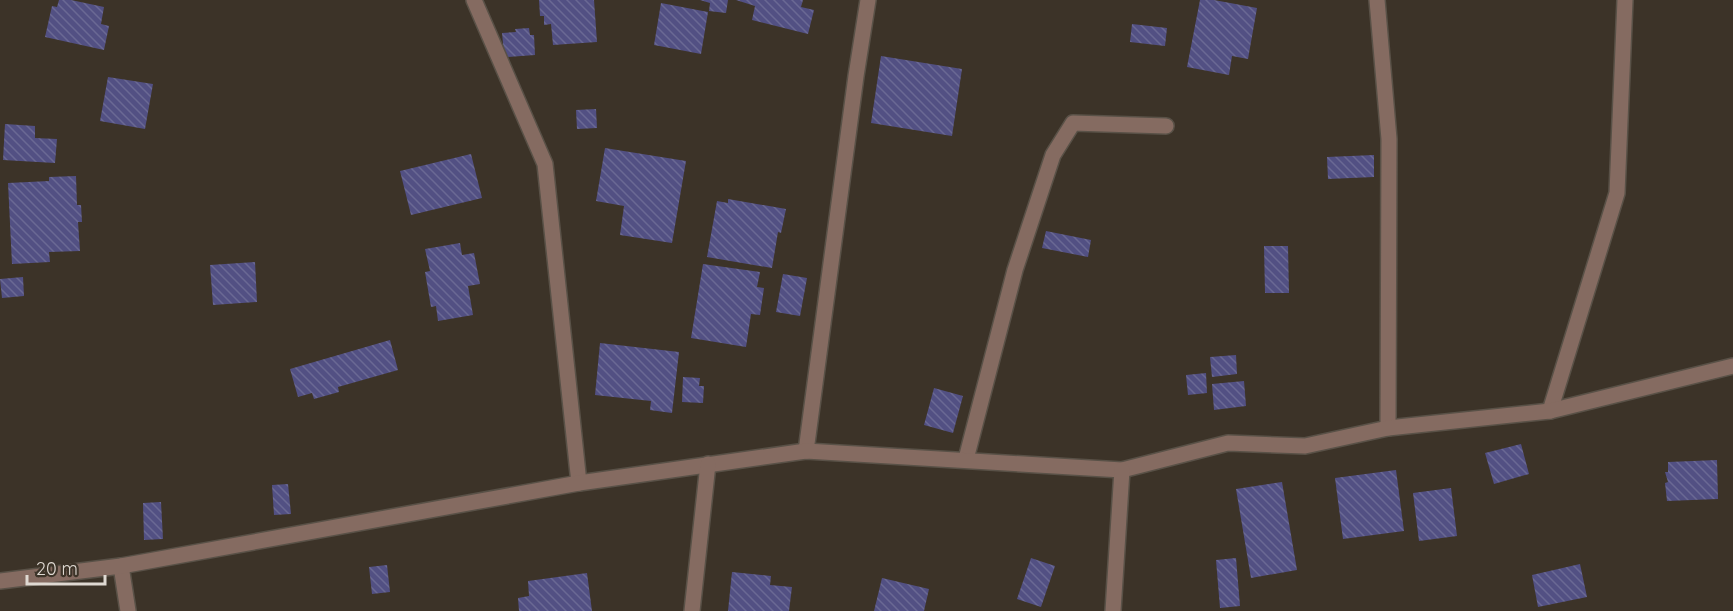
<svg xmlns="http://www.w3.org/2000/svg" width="1733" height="611" font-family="Quicksand,sans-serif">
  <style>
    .building { fill: url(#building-back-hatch) }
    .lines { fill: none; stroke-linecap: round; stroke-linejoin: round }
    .minor-casing { stroke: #595147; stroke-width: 18 }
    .minor { stroke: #856b61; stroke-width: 15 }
  </style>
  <defs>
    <pattern id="building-back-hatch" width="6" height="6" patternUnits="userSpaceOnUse" patternTransform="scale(1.5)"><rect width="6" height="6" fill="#525083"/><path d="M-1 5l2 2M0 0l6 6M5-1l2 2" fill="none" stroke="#6a6994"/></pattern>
  </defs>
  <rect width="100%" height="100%" fill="#3c3328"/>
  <g class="building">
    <path d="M59,0H71L104,7L101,24L109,26L104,50L45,37L52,6L57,7Z"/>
    <path d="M539,0H594L597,42L553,45L551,24L544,25V16H540Z"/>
    <path d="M700,0H728L726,13L709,11L710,3Z"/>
    <path d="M736,0H803L801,7L814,10L808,34L752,20L755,6Z"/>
    <path d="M1200,0H1214L1257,8L1248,59L1232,56L1229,75L1187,67Z"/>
    <path d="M661,3L708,12L701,54L654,45Z"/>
    <path d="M1132,24L1167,28L1165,46L1130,42Z"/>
    <path d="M529,28L530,35H534L535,55L507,57L506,55L504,54L502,33L516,32L515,29Z"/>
    <path d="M881,56L962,69L952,136L871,123Z"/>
    <path d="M108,77L153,84L145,129L100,121Z"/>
    <path d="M596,109L597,128L577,129L576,110Z"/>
    <path d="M5,124L35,126V138L57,139L55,163L3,160Z"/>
    <path d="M605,148L686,161L672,243L620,235L624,206L596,201Z"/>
    <path d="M471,154L482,198L411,215L400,171Z"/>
    <path d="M1374,155V177L1328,179L1327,157Z"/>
    <path d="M76,176L77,205H81L82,222H78L80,251L49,252L50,262L12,264L8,183L49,181V177Z"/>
    <path d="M728,199L786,209L781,233L778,232L772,268L707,257L717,201L728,203Z"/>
    <path d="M1046,231L1091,240L1088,257L1042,248Z"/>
    <path d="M460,243L462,255L474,253L480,284L468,286L473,315L438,321L436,306L431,307L425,272L430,271L425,249Z"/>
    <path d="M1264,246H1288L1289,293H1265Z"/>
    <path d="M255,262L257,302L213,305L210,265Z"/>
    <path d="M703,264L760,272L757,287L764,288L760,315L751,314L746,347L691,338Z"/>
    <path d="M783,274L807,278L800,316L776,312Z"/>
    <path d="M23,277L24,296L2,298L0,279Z"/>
    <path d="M390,340L398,370L338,387L339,392L314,399L312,393L298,397L290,369Z"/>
    <path d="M600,343L679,352L672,413L650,410L651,401L595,395Z"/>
    <path d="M1236,355L1237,374L1212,377L1210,357Z"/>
    <path d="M1206,373L1207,393L1188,395L1186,375Z"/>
    <path d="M683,377L700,378L699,386H704L703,403L682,402Z"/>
    <path d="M1244,381L1246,406L1214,410L1212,384Z"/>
    <path d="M934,388L963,396L953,433L924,425Z"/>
    <path d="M1521,444L1529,474L1494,484L1485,453Z"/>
    <path d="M1717,460L1718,499L1667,501L1665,483L1668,482L1665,472H1668V462Z"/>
    <path d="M1396,470L1404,531L1343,539L1335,478Z"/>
    <path d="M1282,482L1297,570L1251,578L1236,489Z"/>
    <path d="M288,484L291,514L274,515L272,485Z"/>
    <path d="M1451,488L1457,536L1419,541L1413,493Z"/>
    <path d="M161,502L163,539L144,540L143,503Z"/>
    <path d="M1031,558L1055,566L1041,607L1017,599Z"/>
    <path d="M1236,558L1240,606L1220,608L1216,560Z"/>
    <path d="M1580,564L1587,597L1538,607L1532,575Z"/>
    <path d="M387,565L390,592L372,594L369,567Z"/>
    <path d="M732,572L771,576L770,585L792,587L789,611H728Z"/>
    <path d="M587,573L592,611H519L518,598L529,596L528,581Z"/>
    <path d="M882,578L929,589L924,611H874Z"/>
  </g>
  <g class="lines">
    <g class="minor-casing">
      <g id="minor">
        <path d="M474,0L545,164L579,483"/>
        <path d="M1377,0L1389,139L1388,428"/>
        <path d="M1550,411L1617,193L1625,0"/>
        <path d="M806,451L856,76L868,0"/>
        <path d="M966,459L1015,270L1053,155L1073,123L1166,126"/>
        <path d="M121,566L128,611"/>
        <path d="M0,581L121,566L579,483L806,451L1122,470L1228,443L1305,446L1388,428L1550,411L1733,366"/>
        <path d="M692,611L708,464"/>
        <path d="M1113,611L1122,470"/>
      </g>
    </g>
    <use href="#minor" class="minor"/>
  </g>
  <path d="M27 575v9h78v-9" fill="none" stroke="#dfd9d2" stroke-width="3"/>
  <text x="36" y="575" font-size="18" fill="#dfd9d2" stroke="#3c3328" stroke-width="4.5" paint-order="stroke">20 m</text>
</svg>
